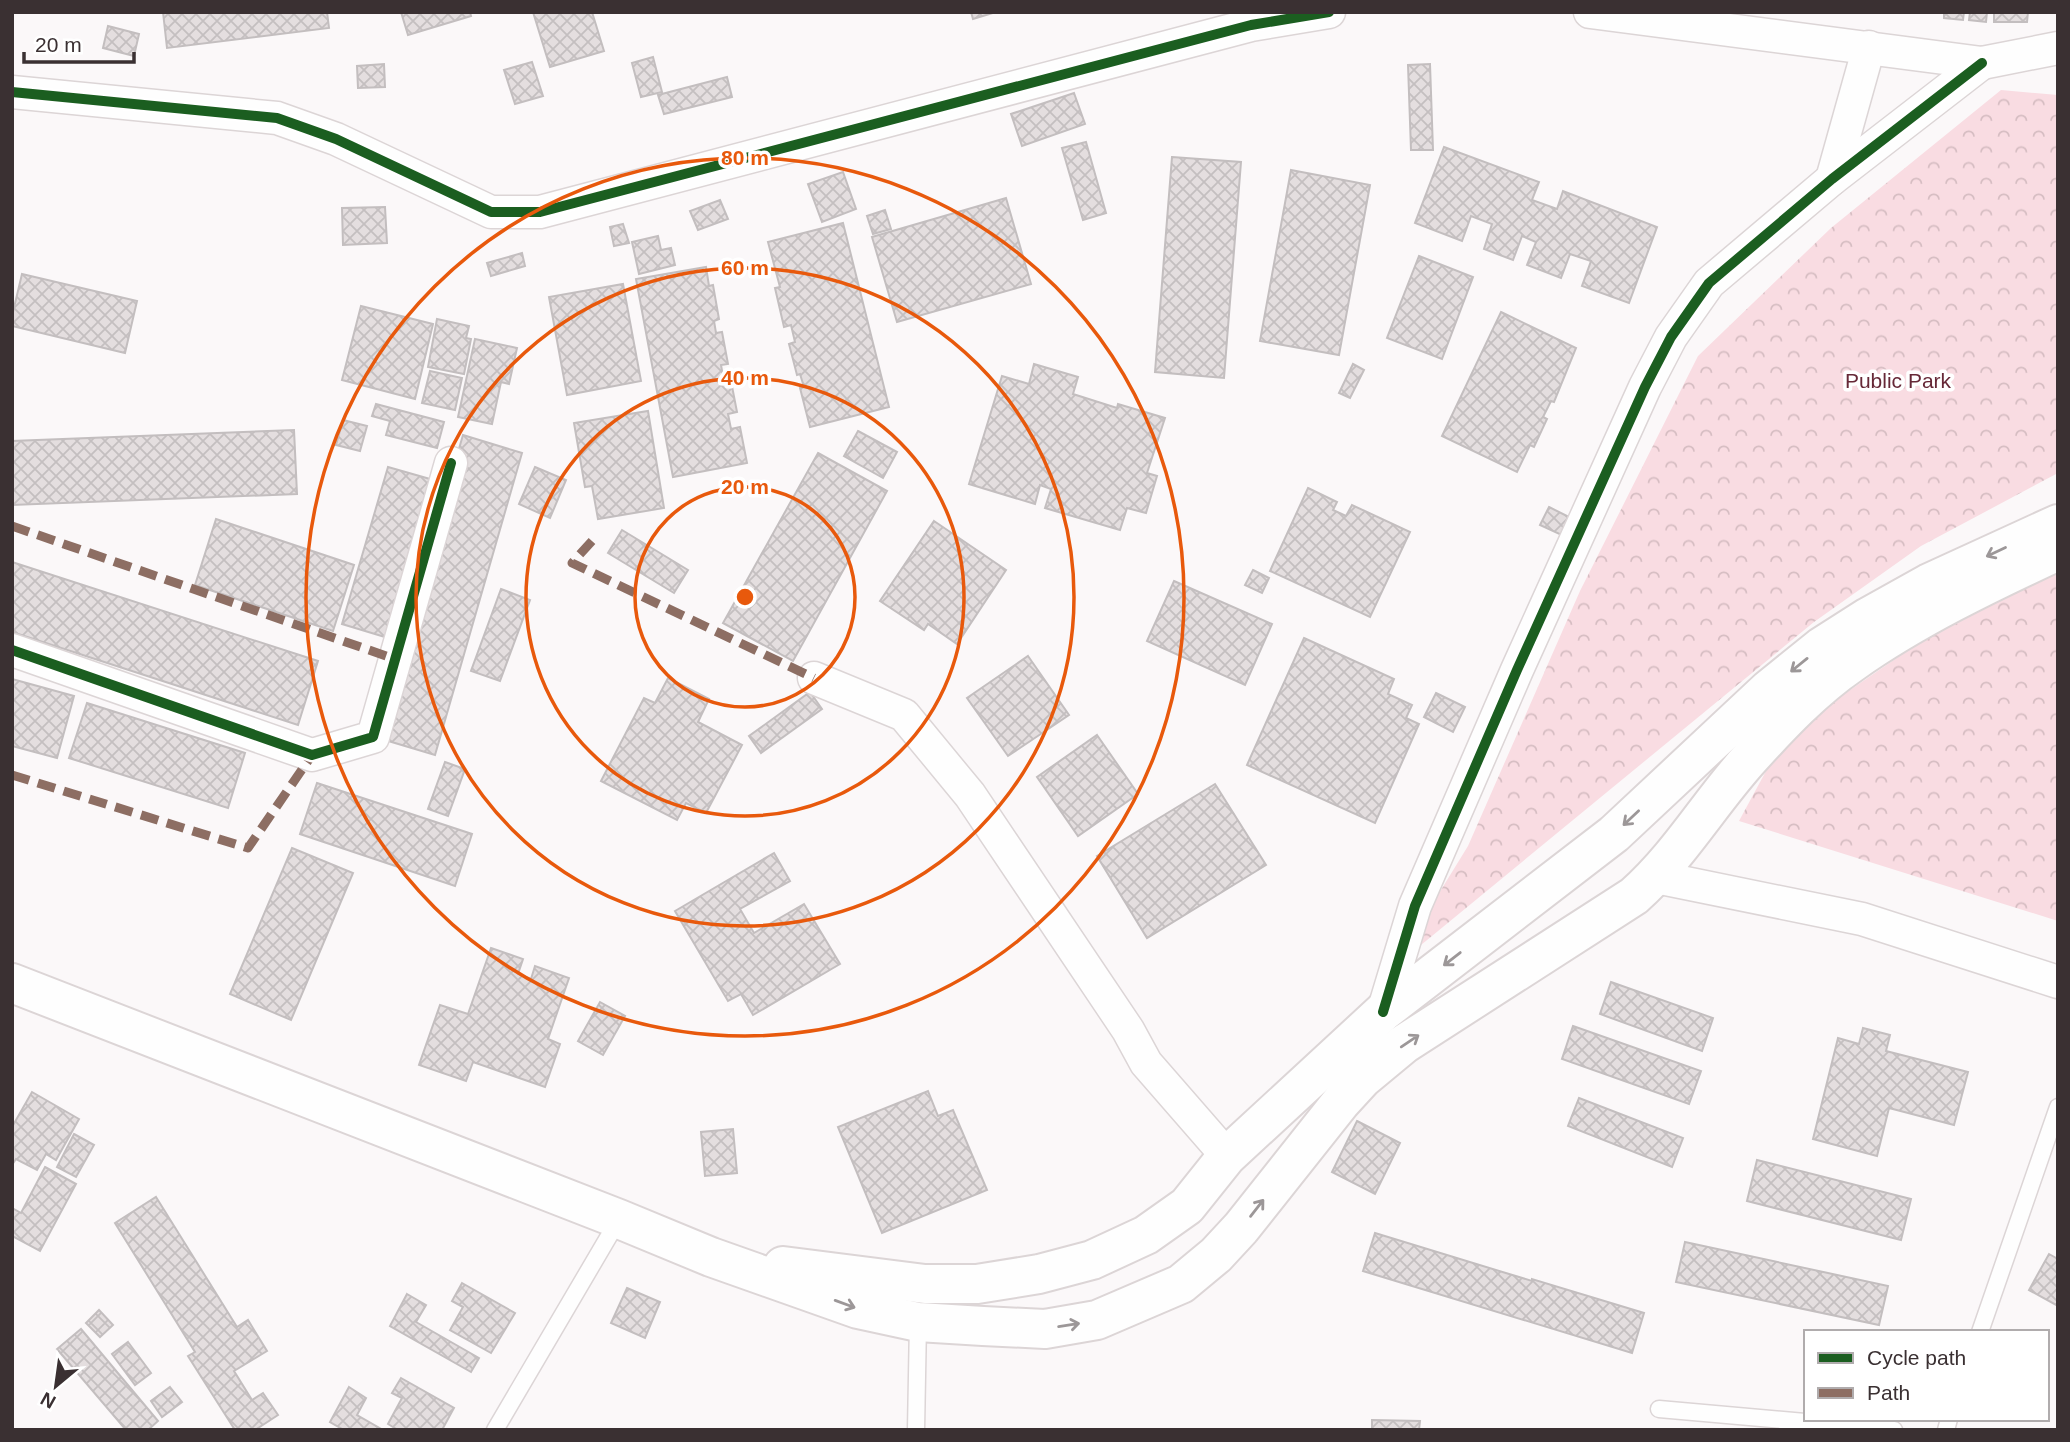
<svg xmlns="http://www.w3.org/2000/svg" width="2070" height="1442" font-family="Helvetica,sans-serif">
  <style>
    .forest { fill: url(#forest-crowns) }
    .building { fill: url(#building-cross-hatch); stroke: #c3bebf; stroke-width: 2 }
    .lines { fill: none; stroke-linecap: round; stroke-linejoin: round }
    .lane-casing { stroke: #dcd5d6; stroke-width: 19 }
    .street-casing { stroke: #dcd5d6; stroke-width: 35 }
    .secondary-casing { stroke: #dcd5d6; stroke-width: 42 }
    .lane { stroke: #fefefe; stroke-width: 16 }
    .street { stroke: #fefefe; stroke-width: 32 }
    .secondary { stroke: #fefefe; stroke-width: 38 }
    .quiet { stroke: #8d6e63; stroke-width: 9; stroke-dasharray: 18 9; stroke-linecap: butt }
    .cycleway-casing { stroke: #fff; stroke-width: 15 }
    .cycleway { stroke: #1b5e20; stroke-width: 10 }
    .oneway { stroke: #9c9798 }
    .ring { fill: none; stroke: #e8590c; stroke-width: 3.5 }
    .labels { text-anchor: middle; stroke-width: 7; stroke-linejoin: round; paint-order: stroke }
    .park-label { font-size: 21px; fill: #662837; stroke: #fff }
    .centre { fill: #e8590c; stroke: #fff; stroke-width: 3.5 }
    .ring-label { font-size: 21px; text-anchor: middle; font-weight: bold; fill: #e8590c; stroke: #fff; stroke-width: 7; stroke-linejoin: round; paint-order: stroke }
  </style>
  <defs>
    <pattern id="forest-crowns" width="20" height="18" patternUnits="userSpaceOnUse" patternTransform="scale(1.75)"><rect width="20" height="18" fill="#f9dce2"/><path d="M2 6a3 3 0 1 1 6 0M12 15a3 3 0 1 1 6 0" fill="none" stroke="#d6bdc2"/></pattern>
    <pattern id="building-cross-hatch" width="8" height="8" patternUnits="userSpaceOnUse" patternTransform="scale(1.75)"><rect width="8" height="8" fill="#e4dedf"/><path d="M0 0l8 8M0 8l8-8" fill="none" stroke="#c4bfc0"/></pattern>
  </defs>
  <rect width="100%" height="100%" fill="#fbf8f9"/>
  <g class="forest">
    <path d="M2001,90L2058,95V473L1921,546L1814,622L1393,968L1468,846L1580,591L1698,356L1831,228Z"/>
    <path d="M2058,563V921L1739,821L1786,734L1987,596Z"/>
  </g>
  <g class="building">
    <path d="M163,12H327L329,28L167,48Z"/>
    <path d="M401,12H470L471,16L408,35Z"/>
    <path d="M533,12H592L604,51L550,67Z"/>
    <path d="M971,12H996L973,19Z"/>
    <path d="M1944,12H1964L1963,20L1944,18Z"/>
    <path d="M1970,12H1987L1986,22L1969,20Z"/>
    <path d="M1994,12H2028L2027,22H1994Z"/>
    <path d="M108,26L139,34L134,56L103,48Z"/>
    <path d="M653,57L662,92L641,97L632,63Z"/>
    <path d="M532,62L543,96L515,104L504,70Z"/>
    <path d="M384,64L385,87L358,88L357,66Z"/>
    <path d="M1430,64L1433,150H1411L1408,65Z"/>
    <path d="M727,77L732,97L664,114L658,95Z"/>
    <path d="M1074,93L1085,124L1022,146L1011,114Z"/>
    <path d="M1086,142L1106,213L1083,220L1062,148Z"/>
    <path d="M1444,147L1539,182L1532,200L1557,209L1563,191L1657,227L1629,303L1582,286L1591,261L1570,254L1561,278L1527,265L1536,242L1522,236L1513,260L1484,249L1492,224L1471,216L1462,241L1415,223Z"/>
    <path d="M1172,157L1241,162L1224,378L1155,372Z"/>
    <path d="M1291,170L1370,185L1339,355L1260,341Z"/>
    <path d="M843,172L856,209L822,222L808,184Z"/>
    <path d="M1006,198L1031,284L897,322L872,237Z"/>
    <path d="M720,200L728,219L698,230L690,211Z"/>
    <path d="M385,207L387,243L343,245L342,208Z"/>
    <path d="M885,210L891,229L873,234L867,216Z"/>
    <path d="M843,223L889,407L810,427L800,388L804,387L800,374L797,375L789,344L795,342L791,325L784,327L775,288L780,287L768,242Z"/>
    <path d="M623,224L629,243L614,246L610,227Z"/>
    <path d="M658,236L661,250L671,248L675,265L639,274L632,242Z"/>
    <path d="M522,253L525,266L491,276L487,263Z"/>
    <path d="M1419,256L1473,277L1442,359L1387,338Z"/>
    <path d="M706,267L709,286L713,285L719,319L714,321L716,333L722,332L728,364L721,365L724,382L731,381L737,412L728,414L731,429L740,427L747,463L673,477L636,279Z"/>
    <path d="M22,274L137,301L125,353L12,326V316Z"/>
    <path d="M623,284L641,381L567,395L549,297Z"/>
    <path d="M361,306L433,324L415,399L342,380Z"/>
    <path d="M1501,312L1576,348L1554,402L1551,401L1543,417L1547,419L1534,447L1530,445L1517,472L1442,436Z"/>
    <path d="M437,319L469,326L466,338L471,339L464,374L428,367Z"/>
    <path d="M475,339L517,348L509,384L501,382L492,424L458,417Z"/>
    <path d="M1034,364L1078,377L1073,394L1117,408L1118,404L1165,418L1147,473L1157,476L1146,513L1127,508L1120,530L1045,508L1051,489L1040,485L1035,504L969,484L1002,376L1029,384Z"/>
    <path d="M1353,364L1364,370L1350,398L1339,393Z"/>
    <path d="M430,371L462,378L455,410L422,403Z"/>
    <path d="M376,404L444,422L437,448L386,435L390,421L372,416Z"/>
    <path d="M648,411L664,508L598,519L592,486L585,487L574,423Z"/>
    <path d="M343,420L367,426L360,451L336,445Z"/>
    <path d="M294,430L297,494L12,505V441Z"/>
    <path d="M858,431L897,452L883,478L844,456Z"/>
    <path d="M463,435L522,453L435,755L375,737Z"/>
    <path d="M818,453L887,491L793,661L723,623Z"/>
    <path d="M388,467L444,483L398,641L342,624Z"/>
    <path d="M535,467L566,480L550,518L519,504Z"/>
    <path d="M1308,488L1337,502L1333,510L1346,516L1352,505L1410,532L1370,617L1270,571Z"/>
    <path d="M1549,507L1575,520L1566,537L1540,525Z"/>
    <path d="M216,519L354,565L333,631L195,585Z"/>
    <path d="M934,521L1006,570L957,644L928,624L924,630L880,601Z"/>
    <path d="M622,530L688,570L674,593L608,553Z"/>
    <path d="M12,562L318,661L298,725L12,632Z"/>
    <path d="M1253,570L1269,578L1262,593L1245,585Z"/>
    <path d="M1174,581L1272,624L1245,685L1147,641Z"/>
    <path d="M501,589L530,600L500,681L471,671Z"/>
    <path d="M1304,638L1394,679L1388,694L1412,705L1406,718L1419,724L1375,823L1247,765Z"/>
    <path d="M1028,656L1069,715L1008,756L967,698Z"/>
    <path d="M668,678L709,699L698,722L742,745L706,813L686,803L677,820L601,781L644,698L655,703Z"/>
    <path d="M12,679L74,696L57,758L12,746Z"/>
    <path d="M810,692L822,709L761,753L749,736Z"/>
    <path d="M1436,693L1465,707L1453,732L1424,717Z"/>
    <path d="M87,703L245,753L228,808L69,758Z"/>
    <path d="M1097,735L1138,794L1078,836L1037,777Z"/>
    <path d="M445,762L465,769L448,816L428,809Z"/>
    <path d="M317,783L472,834L455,886L300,834Z"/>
    <path d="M1215,784L1266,865L1147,938L1097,856Z"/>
    <path d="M292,848L353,873L291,1020L230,994Z"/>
    <path d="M774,853L790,881L740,909L754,933L804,904L840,964L753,1015L741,994L728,1001L675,911Z"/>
    <path d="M491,948L523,959L518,974L531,979L535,966L569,978L548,1039L560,1044L545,1087L473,1062L466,1081L419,1065L440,1005L468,1014Z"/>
    <path d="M1611,982L1713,1018L1702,1051L1600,1014Z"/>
    <path d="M600,1002L625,1016L603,1055L578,1041Z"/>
    <path d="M1573,1026L1701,1071L1689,1104L1562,1059Z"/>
    <path d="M1863,1028L1890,1035L1886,1051L1968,1072L1954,1125L1889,1108L1877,1156L1813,1139L1838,1038L1859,1044Z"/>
    <path d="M928,1091L938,1116L953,1110L987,1190L882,1233L838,1127Z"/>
    <path d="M32,1092L79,1119L56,1160L46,1154L37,1170L16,1159L12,1165V1127Z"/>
    <path d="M1579,1098L1683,1138L1672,1167L1568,1126Z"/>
    <path d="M1357,1121L1400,1143L1375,1194L1332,1172Z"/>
    <path d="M733,1129L737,1173L705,1176L701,1132Z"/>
    <path d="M74,1134L94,1145L76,1177L57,1167Z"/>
    <path d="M1757,1160L1911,1199L1901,1240L1747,1201Z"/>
    <path d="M45,1167L76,1184L40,1251L12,1236V1208L21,1213Z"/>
    <path d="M156,1197L237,1327L248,1320L267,1351L234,1371L252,1400L263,1393L278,1415L255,1430H235L188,1356L195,1352L115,1223Z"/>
    <path d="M1375,1233L1532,1281V1279L1644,1313L1632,1353L1363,1271Z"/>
    <path d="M1685,1242L1888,1286L1879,1325L1676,1282Z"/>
    <path d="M2049,1254L2058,1259V1306L2029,1290Z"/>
    <path d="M462,1283L515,1313L491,1353L450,1330L463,1307L452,1301Z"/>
    <path d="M627,1288L660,1302L645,1338L611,1323Z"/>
    <path d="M407,1294L426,1305L416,1322L479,1358L471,1372L390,1326Z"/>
    <path d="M99,1310L113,1325L100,1337L86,1323Z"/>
    <path d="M81,1329L158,1421L148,1430H126L57,1349Z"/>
    <path d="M128,1342L151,1373L135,1385L112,1354Z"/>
    <path d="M401,1378L454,1408L442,1430H398L388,1424L402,1398L392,1393Z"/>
    <path d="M170,1387L182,1402L162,1417L151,1401Z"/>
    <path d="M349,1387L366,1398L357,1415L383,1430H344L330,1422Z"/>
    <path d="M1372,1420L1420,1421L1419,1430H1372Z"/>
  </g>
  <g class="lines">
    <g class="lane-casing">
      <g id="lane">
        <path d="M1980,1332L2058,1107"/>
        <path d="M1659,1409L1894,1430"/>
        <path d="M495,1430L619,1219"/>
        <path d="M916,1430L918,1322"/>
        <path d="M1946,1430L1949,1419"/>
      </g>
    </g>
    <g class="street-casing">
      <g id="street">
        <path d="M1590,12L1982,63L2058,48"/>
        <path d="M12,92L277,118L336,139L491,212H540L1251,25L1329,12"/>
        <path d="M1832,179L1869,47"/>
        <path d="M12,650L312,755L373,737L451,463"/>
        <path d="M814,678L904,715L970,795L1128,1030L1146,1063L1227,1156"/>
        <path d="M1656,877L1862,919L2058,982"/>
        <path d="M1383,1012L1415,906L1517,670L1645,387L1671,337L1709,283L1832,179L1982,63"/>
      </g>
    </g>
    <g class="secondary-casing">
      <g id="secondary">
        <path d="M12,983L619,1219L711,1257L858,1309L918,1322L983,1326L1045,1329L1097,1320L1181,1284L1216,1255L1241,1228L1341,1102L1363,1078L1404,1044L1634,896C1680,855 1710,802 1751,757C1781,724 1814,689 1852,663C1914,619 1989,583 2058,551"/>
        <path d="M783,1266L925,1284H977L1039,1274L1092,1260L1146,1235L1187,1206L1227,1156L1383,1012L1614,834L1769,689L1821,647L1868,617L1929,583L2058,524"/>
      </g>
    </g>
    <use href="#lane" class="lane"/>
    <use href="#street" class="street"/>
    <use href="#secondary" class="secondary"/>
    <g class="quiet">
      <path d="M12,526L395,659"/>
      <path d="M592,541L572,563L814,678"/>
      <path d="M12,775L248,848L312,755"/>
    </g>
    <g class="cycleway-casing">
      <g id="cycleway">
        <path d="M12,92L277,118L336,139L491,212H540L1251,25L1329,12"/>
        <path d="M12,650L312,755L373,737L451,463"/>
        <path d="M1383,1012L1415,906L1517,670L1645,387L1671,337L1709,283L1832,179L1982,63"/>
      </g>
    </g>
    <use href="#cycleway" class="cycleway"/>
  </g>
  <defs><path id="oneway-shaft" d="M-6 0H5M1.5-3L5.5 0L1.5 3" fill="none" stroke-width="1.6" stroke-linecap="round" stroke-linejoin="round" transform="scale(1.75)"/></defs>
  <g class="oneway">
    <use href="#oneway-shaft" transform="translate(1996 552) rotate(155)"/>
    <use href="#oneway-shaft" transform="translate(1799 665) rotate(141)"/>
    <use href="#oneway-shaft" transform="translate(1631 818) rotate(137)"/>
    <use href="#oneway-shaft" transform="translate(1452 959) rotate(142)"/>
    <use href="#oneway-shaft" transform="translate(1410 1041) rotate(-34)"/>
    <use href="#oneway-shaft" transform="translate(1257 1208) rotate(-52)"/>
    <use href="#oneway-shaft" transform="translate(845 1304) rotate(20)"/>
    <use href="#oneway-shaft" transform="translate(1069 1325) rotate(-9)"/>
  </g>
  <g class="ring">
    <circle cx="745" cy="597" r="110"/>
    <circle cx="745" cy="597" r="219"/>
    <circle cx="745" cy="597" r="329"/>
    <circle cx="745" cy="597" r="439"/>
  </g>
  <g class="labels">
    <g class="park-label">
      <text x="1898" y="388">Public Park</text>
    </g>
  </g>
  <circle cx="745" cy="597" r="10" class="centre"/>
  <g class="ring-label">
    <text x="745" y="165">80 m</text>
    <text x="745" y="275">60 m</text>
    <text x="745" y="385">40 m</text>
    <text x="745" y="494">20 m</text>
  </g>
  <rect width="2070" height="1442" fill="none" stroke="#3a3032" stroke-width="28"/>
  <rect x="1804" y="1330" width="245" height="91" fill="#ffffff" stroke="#b0acad" stroke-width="2"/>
  <rect x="1818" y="1353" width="35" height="10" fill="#1b5e20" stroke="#b0acad" stroke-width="2"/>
  <text x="1867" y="1365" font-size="21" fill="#3a3032">Cycle path</text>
  <rect x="1818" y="1388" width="35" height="10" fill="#8d6e63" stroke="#b0acad" stroke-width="2"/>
  <text x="1867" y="1400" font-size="21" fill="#3a3032">Path</text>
  <g transform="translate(56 1386) rotate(209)" stroke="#ffffff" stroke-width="5" paint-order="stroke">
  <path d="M0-5L12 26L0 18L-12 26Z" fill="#3a3032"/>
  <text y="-10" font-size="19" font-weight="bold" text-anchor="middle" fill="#3a3032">N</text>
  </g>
  <path d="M24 52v10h110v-10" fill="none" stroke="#3a3032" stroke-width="3.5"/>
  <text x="35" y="52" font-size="21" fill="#3a3032" stroke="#ffffff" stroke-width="5" paint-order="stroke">20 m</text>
</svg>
